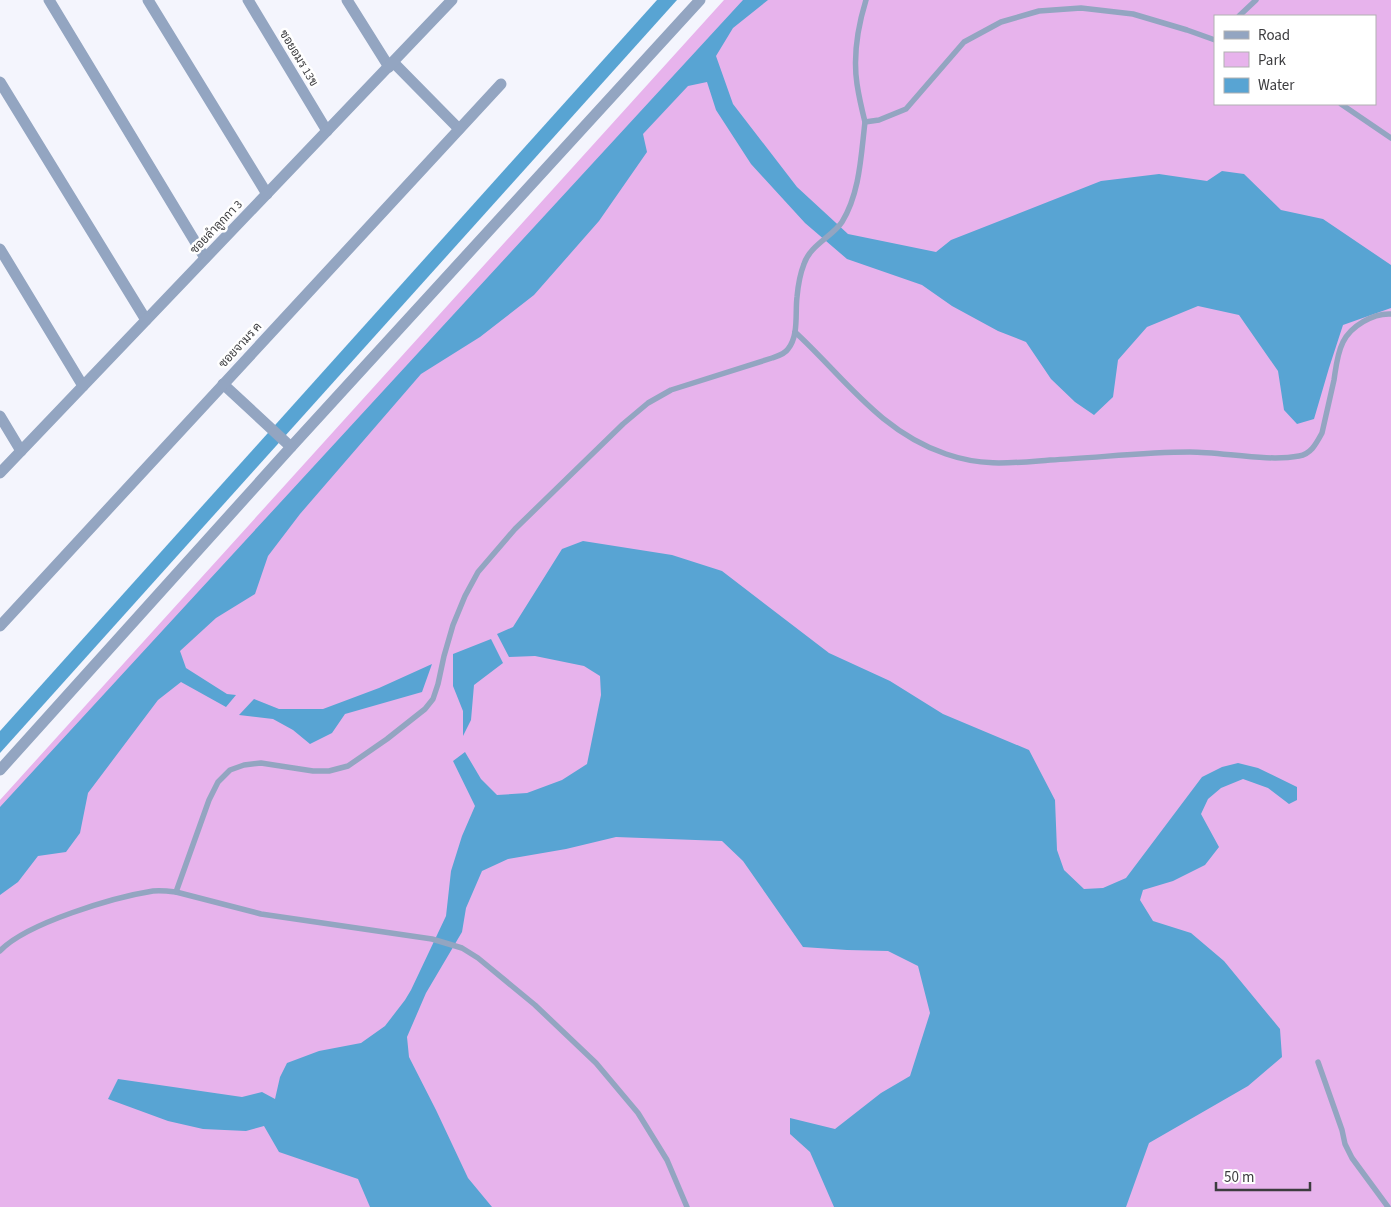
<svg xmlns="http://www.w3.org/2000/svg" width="1391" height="1207" font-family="'Source Sans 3',Sarabun,sans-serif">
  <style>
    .green { fill: #e7b3ec; fill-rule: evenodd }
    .water { fill: #58a4d3 }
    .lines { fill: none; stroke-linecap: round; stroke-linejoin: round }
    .lane { stroke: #93a5c1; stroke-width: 5.5 }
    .street { stroke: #93a5c1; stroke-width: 11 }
    .labels { text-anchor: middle; stroke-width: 5; stroke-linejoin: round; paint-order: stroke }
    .street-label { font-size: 12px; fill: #3c3c3f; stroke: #fff }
  </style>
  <rect width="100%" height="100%" fill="#f4f5fd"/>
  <path class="green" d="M724,0H1391V1207H0V800ZM1215,16H1375V104H1215Z"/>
  <g class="water">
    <path d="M657,0H677L0,753V731Z"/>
    <path d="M743,0H768L733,28L716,56L733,104L797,187L848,234L936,252L951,240L1101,181L1159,174L1207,181L1222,171L1244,174L1281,210L1323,219L1391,265V308L1343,325L1329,368L1314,419L1297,424L1284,410L1278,371L1239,315L1198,306L1147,327L1118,360L1113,397L1094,415L1075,402L1051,379L1026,342L998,331L952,306L922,285L847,259L805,223L751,164L716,110L707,82L688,86L643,134L647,152L599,221L534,295L480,337L421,374L300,514L268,556L255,594L216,618L180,651L186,668L227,694L236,695L226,707L181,682L158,700L88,793L80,833L66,852L38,856L18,882L0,895V807Z"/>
    <path d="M583,541L672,555L722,571L829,653L890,681L943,714L1029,750L1055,800L1057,850L1064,870L1084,889L1103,888L1126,878L1202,777L1222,767L1238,763L1258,768L1297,787V800L1289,804L1268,788L1243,779L1221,788L1208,799L1201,814L1219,847L1205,865L1173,881L1143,890L1140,900L1153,921L1191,933L1224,961L1280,1029L1282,1057L1248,1086L1149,1143L1126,1207H834L810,1152L790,1134V1118L835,1129L881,1093L910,1076L930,1013L918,966L888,951L847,950L803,947L743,861L722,841L616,837L566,849L508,859L482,871L466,908L462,932L426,993L407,1037L409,1057L436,1110L468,1178L492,1207H370L358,1179L279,1152L264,1126L246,1131L203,1129L168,1121L108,1099L118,1079L242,1097L262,1092L275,1099L280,1077L287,1063L319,1051L361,1043L385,1026L405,1000L411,990L446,916L451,871L462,836L475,806L453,761L465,752L481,779L497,795L527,793L562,780L587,764L601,695L600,676L584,666L535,656L509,657L497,634L513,627L562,549Z"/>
    <path d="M491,639L503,663L474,685L471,720L463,736V711L453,686V654Z"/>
    <path d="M432,664L422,692L345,714L332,733L310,744L293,730L273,719L239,715L254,699L279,709H323L379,688Z"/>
  </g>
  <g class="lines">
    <g class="lane">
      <path d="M1239,16L1256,0"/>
      <path d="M1341,104L1391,138"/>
      <path d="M865,122C862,110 859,97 857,84C853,57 858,26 866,0"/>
      <path d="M795,332C844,377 879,431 946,454C984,467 1011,463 1050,460C1096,458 1143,452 1190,452C1223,452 1267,462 1299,456C1311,454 1316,444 1322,433C1326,416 1330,398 1334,380C1336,367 1337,354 1343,342C1351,326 1373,313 1391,314"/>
      <path d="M176,892L261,914L432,939L462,948L478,958L535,1005L596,1063L638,1113L667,1160L687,1207"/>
      <path d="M0,951C26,923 115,897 153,891C160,890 168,891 176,892L209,800L218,782L230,770L244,765L261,763L313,771H329L348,766L387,739L425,709L433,699L438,684L444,656L453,625L465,596L478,572L515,529L623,424L648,403L671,390L772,358C778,356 785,354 788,349C799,336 795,313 797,297C798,286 800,274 804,264C810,245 833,236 842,222C860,193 861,155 865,122L879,120L906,109L964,42L1001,22L1039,11L1081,8L1133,14L1187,30L1215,40"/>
      <path d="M1318,1062L1342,1130L1345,1144L1352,1158L1388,1207"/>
    </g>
    <g class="street">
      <path d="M49,0L205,258"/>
      <path d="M148,0L267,194"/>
      <path d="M248,0L327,131"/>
      <path d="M347,0L389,67"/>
      <path d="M393,62L459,129"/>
      <path d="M0,82L146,320"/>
      <path d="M0,249L83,386"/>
      <path d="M223,384L291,447"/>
      <path d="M0,416L21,451"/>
      <path d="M0,473L452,0"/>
      <path d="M0,626L501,84"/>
      <path d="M0,770L291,447L700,0"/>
    </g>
  </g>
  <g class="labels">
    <g class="street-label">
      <text transform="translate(299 58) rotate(59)" y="4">ซอยอมร 13ข</text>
      <text transform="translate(216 227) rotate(-46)" y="4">ซอยลำลูกกา 3</text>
      <text transform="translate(240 345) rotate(-47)" y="4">ซอยจามร ค</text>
    </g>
  </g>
  <rect x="1214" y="15" width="162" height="90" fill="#ffffff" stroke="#b1b1b2"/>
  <rect x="1224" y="31" width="25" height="8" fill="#93a5c1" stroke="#b1b1b2"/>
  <text x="1258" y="40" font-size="15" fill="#3c3c3f">Road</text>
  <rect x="1224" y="52" width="25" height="15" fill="#e7b3ec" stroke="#b1b1b2"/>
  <text x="1258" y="65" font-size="15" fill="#3c3c3f">Park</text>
  <rect x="1224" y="78" width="25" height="15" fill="#58a4d3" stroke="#b1b1b2"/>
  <text x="1258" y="90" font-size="15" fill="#3c3c3f">Water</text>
  <path d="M1216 1182v8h94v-8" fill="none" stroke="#3c3c3f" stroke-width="2.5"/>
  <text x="1224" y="1182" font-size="15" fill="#3c3c3f" stroke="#ffffff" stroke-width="4" paint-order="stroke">50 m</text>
</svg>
